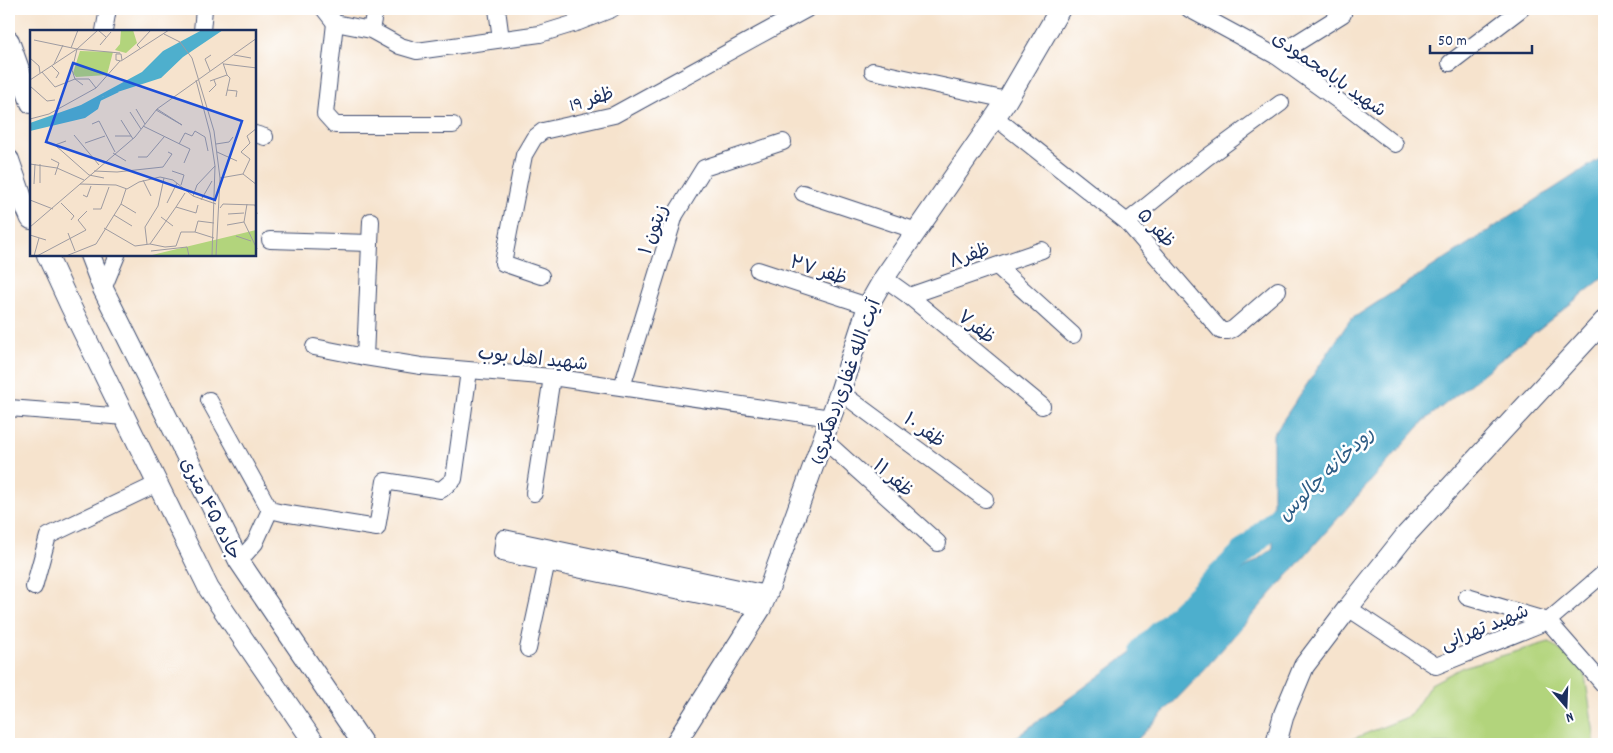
<svg xmlns="http://www.w3.org/2000/svg" width="1613" height="753" font-family="Dekko,'Playpen Sans Arabic',sans-serif">
  <style>
    .green { fill: #b2d47c; stroke: #66826d }
    .water { fill: #4eafcd; stroke: #346f96 }
    .lines { fill: none; stroke-linecap: round; stroke-linejoin: round }
    .river { stroke: #4eafcd; stroke-width: 25 }
    .minor-casing { stroke: #3c4a6f; stroke-width: 18 }
    .tertiary-casing { stroke: #3c4a6f; stroke-width: 22 }
    .minor { stroke: #fff; stroke-width: 16 }
    .tertiary { stroke: #fff; stroke-width: 20 }
    .labels { text-anchor: middle; stroke-width: 5; stroke-linejoin: round; paint-order: stroke }
    .street-label { font-size: 19px; fill: #1b2f5e; stroke: #fff }
    .water-label { font-size: 20px; font-style: italic; fill: #2d5c85; stroke: #fff }
    .inset-river { fill: none; stroke: #4eafcd; stroke-width: 2.5 }
    .inset-road { fill: none; stroke: #9e9ba1; stroke-width: 1 }
    .view { fill: #1d4ed8; fill-opacity: 0.15; stroke: #1d4ed8; stroke-width: 2.5 }
    .inset-edge { fill: none; stroke: #1b2f5e; stroke-width: 2.5 }
  </style>
  <rect width="100%" height="100%" fill="#fff"/>
  <filter id="ink" filterUnits="userSpaceOnUse"><feTurbulence type="fractalNoise" baseFrequency=".02" numOctaves="2"/><feDisplacementMap in="SourceGraphic" scale="10" xChannelSelector="R" yChannelSelector="G"/><feConvolveMatrix kernelMatrix="1 2 1 2 8 2 1 2 1" color-interpolation-filters="sRGB"/></filter>
  <filter id="wash" filterUnits="userSpaceOnUse"><feTurbulence type="fractalNoise" baseFrequency=".0096" numOctaves="4" result="noise"/><feDisplacementMap in="SourceGraphic" scale="20" xChannelSelector="R" yChannelSelector="G"/><feGaussianBlur stdDeviation="1.12" result="paint"/><feColorMatrix in="noise" values="0 0 0 0 0 0 0 0 0 0 0 0 0 0 0 0 0 1.4 0 .05"/><feComposite in="paint" operator="in"/></filter>
  <g filter="url(#wash)">
    <rect width="100%" height="100%" fill="#f6e3cd"/>
    <path class="green" d="M1549,642L1584,669L1594,734V744H1340L1410,716L1431,684L1463,667Z"/>
    <path class="water" d="M1604,156V277L1424,421L1195,680L1133,744H1007L1273,548V435L1350,320Z"/>
    <g class="lines">
      <path class="river" d="M1144,649L1298,499"/>
    </g>
  </g>
  <g filter="url(#ink)">
    <g class="lines">
      <g class="minor-casing">
        <g id="minor">
          <path d="M324,9L335,23L371,30L400,46L417,51L540,34L579,22L612,9"/>
          <path d="M497,9L501,39"/>
          <path d="M1189,9L1276,56L1350,109L1395,144"/>
          <path d="M335,23L325,114L335,125H453"/>
          <path d="M371,30L375,9"/>
          <path d="M104,31L108,9"/>
          <path d="M202,31L204,9"/>
          <path d="M1276,56L1343,14"/>
          <path d="M1450,63L1521,9"/>
          <path d="M873,71L1007,100"/>
          <path d="M996,118L1127,222L1221,331H1228L1233,329L1278,290"/>
          <path d="M255,134L265,137"/>
          <path d="M803,193L917,231"/>
          <path d="M371,221L365,357L421,366L552,377L831,418"/>
          <path d="M1127,222L1206,158L1281,103"/>
          <path d="M270,240L370,243"/>
          <path d="M997,266L1073,335"/>
          <path d="M758,270L868,306"/>
          <path d="M541,276L503,263L524,155L534,138L543,131L614,115L807,9"/>
          <path d="M884,278L909,296L1042,406"/>
          <path d="M103,289L117,255"/>
          <path d="M909,296L1042,250"/>
          <path d="M314,347L365,357"/>
          <path d="M622,387L675,215L704,168L783,142"/>
          <path d="M840,392L985,499"/>
          <path d="M209,400L270,510L283,513L377,528L385,481L441,490L454,479L469,371"/>
          <path d="M9,408L125,417"/>
          <path d="M824,440L938,543"/>
          <path d="M534,493L552,377"/>
          <path d="M239,561L255,543L270,510"/>
          <path d="M34,587L48,536L157,484"/>
          <path d="M1467,597L1548,621L1604,685"/>
          <path d="M761,608L502,553L504,538L767,594"/>
          <path d="M1348,608L1436,666L1548,621L1604,573"/>
          <path d="M528,649L549,552"/>
        </g>
      </g>
      <g class="tertiary-casing">
        <g id="tertiary">
          <path d="M9,41L31,103"/>
          <path d="M9,160L22,198L31,219"/>
          <path d="M47,255L70,305L209,589L315,744"/>
          <path d="M90,255L103,289L239,561L363,744"/>
          <path d="M675,744L761,608L767,594L840,392L868,306L884,278L1007,100L1060,9"/>
          <path d="M1276,744L1284,714L1304,666L1348,608L1406,535L1604,321"/>
        </g>
      </g>
      <use href="#minor" class="minor"/>
      <use href="#tertiary" class="tertiary"/>
    </g>
  </g>
  <g class="labels">
    <g class="street-label">
      <text transform="translate(1330 73) rotate(35)" y="7">شهید بابامحمودی</text>
      <text transform="translate(591 98) rotate(-17)" y="7">ظفر 19</text>
      <text transform="translate(1157 227) rotate(48)" y="7">ظفر ۵</text>
      <text transform="translate(652 229) rotate(-70)" y="7">زیتون ۱</text>
      <text transform="translate(969 254) rotate(-19)" y="7">ظفر۸</text>
      <text transform="translate(819 269) rotate(18)" y="7">ظفر ۲۷</text>
      <text transform="translate(977 326) rotate(39)" y="7">ظفر۷</text>
      <text transform="translate(533 357) rotate(6)" y="7">شهید اهل بوب</text>
      <text transform="translate(844 381) rotate(-70)" y="7">آیت الله غفاری(دهگیری)</text>
      <text transform="translate(925 429) rotate(36)" y="7">ظفر ۱۰</text>
      <text transform="translate(894 477) rotate(42)" y="7">ظفر ۱۱</text>
      <text transform="translate(212 508) rotate(63)" y="7">جاده ۴۵ متری</text>
      <text transform="translate(1484 626) rotate(-22)" y="7">شهید تهرانی</text>
    </g>
    <g class="water-label">
      <text transform="translate(1325 473) rotate(-44)" y="7">رودخانه چالوس</text>
    </g>
  </g>
  <g transform="translate(30 30)">
    <rect width="226" height="226" fill="#f6e3cd"/>
    <path d="M91,0H103L107,13L96,23L85,20L90,14ZM50,21L83,22L77,45L46,47L43,43ZM226,200V226H118Z" fill="#b2d47c"/>
    <path d="M172,0H193L153,27L131,48L72,67L68,79L55,88L0,101V93L51,75L112,42L133,21Z" fill="#4eafcd"/>
    <path class="inset-river" d="M69,70L88,61"/>
    <path class="inset-road" d="M134,4L150,12L162,28L184,101L190,148L186,226M4,10L47,19L90,23M70,15L81,2M41,18L48,0M47,19L42,40L45,49L53,55M111,19L107,15L121,0M204,25L221,28M0,28L9,36L10,43M92,30L91,24H86V30L91,31L139,0M24,34L33,15M194,34L227,38M22,36L29,43L26,48M180,41L175,29L181,25M12,42L25,57L45,49H59L66,58M0,50L47,19L68,0L76,7M166,50L180,103L185,136L182,226M180,51L197,45L193,33M0,56L17,71L25,70M197,60L207,61L206,67M179,62L186,55L184,50M196,66L200,48L197,45M106,79L115,94M126,80L152,95L127,79M100,82L111,99M0,89L19,84L66,58L90,31M91,90L103,109M62,94L69,91L85,122M113,96L160,119L154,133M44,105L69,135M85,106H101M36,111L25,115L59,145L74,148M55,113L75,106M149,114L155,103L162,106L165,101L175,107L178,121M186,114L199,112L203,107M187,122L207,131M83,123L96,131M108,127H117L134,107M21,129L29,133L25,145M0,134L27,138L54,150M64,141L87,142L133,137L142,124L138,122M142,141L154,145L151,155M213,144L220,129L211,122L220,113L217,106L227,98M213,144L227,155M190,148L213,144M113,150L121,166M10,153V134M4,154L5,134M50,154L86,155L97,159L109,152L130,147L143,150L163,166L186,174M53,165L57,167L61,156M163,166L167,155L185,136M0,170L23,179M171,170L182,151M31,173L44,186L41,190M137,173L147,153M91,174L106,183M217,174L214,192L227,219M146,177L155,163M190,178L193,174L225,175L227,184M63,179H71L79,157M198,184L214,183M84,185L102,196M131,187L143,196M197,195L214,192M0,197L105,107L127,79L227,8M74,198L105,216L120,214L135,217L146,216L151,202H165L168,191L184,193M165,202L184,208M38,203L45,221M0,205L16,210M206,206L221,211M117,214L115,197L128,176L134,148M120,214L146,177L166,183L168,175M121,221L157,217L159,226M4,226L9,208M7,226L56,200L48,190L57,181M36,226L66,214L91,174L96,159"/>
    <path class="view" d="M43,33L212,91L185,170L16,112Z"/>
    <rect width="226" height="226" class="inset-edge"/>
  </g>
  <rect width="1613" height="753" fill="none" stroke="#fff" stroke-width="30"/>
  <g transform="translate(1566 706) rotate(161)" stroke="#ffffff" stroke-width="4" paint-order="stroke">
  <path d="M0-4L9 19L0 12L-9 19Z" fill="#1b2f5e"/>
  <text y="-8" font-size="14" font-weight="bold" text-anchor="middle" fill="#1b2f5e">N</text>
  </g>
  <path d="M1430 45v8h102v-8" fill="none" stroke="#1b2f5e" stroke-width="2.5"/>
  <text x="1438" y="45" font-size="15" fill="#1b2f5e" stroke="#ffffff" stroke-width="4" paint-order="stroke">50 m</text>
</svg>
